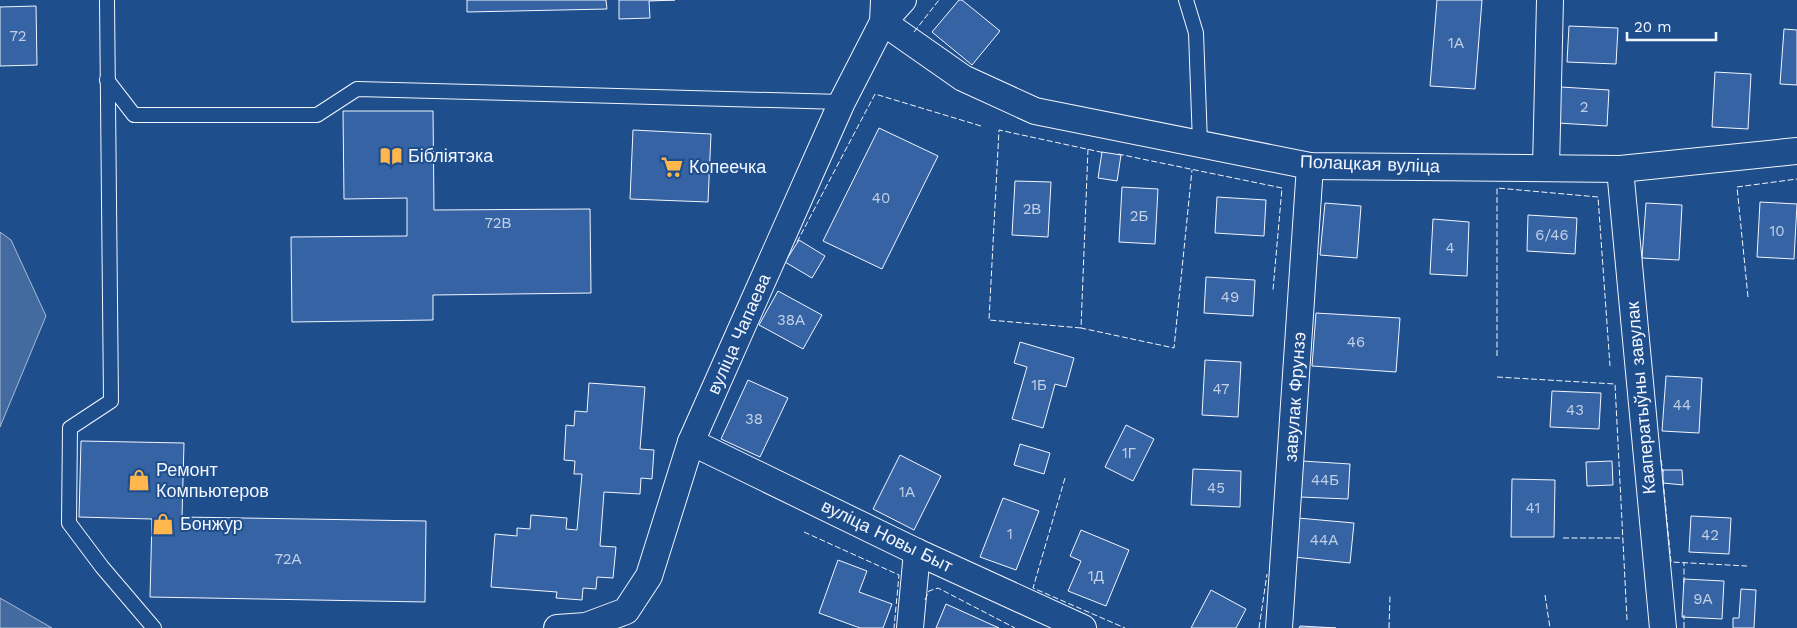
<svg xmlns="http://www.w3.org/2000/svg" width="1797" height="628" font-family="'Work Sans',sans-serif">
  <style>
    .water { fill: #446ba0; stroke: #a8bbd7 }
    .building { fill: #3563a3; stroke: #f2f6ff }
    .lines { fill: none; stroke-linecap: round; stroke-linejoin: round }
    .lane-casing { stroke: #f2f6ff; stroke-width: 16 }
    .street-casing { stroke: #f2f6ff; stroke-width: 28 }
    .lane { stroke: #1f4e8c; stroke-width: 14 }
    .street { stroke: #1f4e8c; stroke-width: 26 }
    .fence { stroke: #f2f6ff; stroke-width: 1; stroke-dasharray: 6 2.5; stroke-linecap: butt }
    .labels { text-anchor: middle; stroke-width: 4; stroke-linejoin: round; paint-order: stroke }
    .number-label { font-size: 15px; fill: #c3d1e8 }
    .poi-label { font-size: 18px; fill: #f2f6ff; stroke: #1f4e8c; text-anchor: start }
    .street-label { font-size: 18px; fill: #f2f6ff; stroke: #1f4e8c }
  </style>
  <rect width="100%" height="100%" fill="#1f4e8c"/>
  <g class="water">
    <path d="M0,232L11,240L46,316L0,427Z"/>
    <path d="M0,598L52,628H0Z"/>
  </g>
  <g class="building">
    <path d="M467,0H606L607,9L467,12Z"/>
    <path d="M619,0H675L649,1L650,18L619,19Z"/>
    <path d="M959,0H962L1000,31L972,65L932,32Z"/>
    <path d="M1437,0H1482L1475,89L1430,86Z"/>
    <path d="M36,6L37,65L0,66V7Z"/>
    <path d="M1569,26L1618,28L1616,64L1567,62Z"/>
    <path d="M1784,29L1797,30V85L1780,84Z"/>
    <path d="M1715,72L1751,74L1748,129L1712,127Z"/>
    <path d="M1561,87L1609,90L1607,126L1558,123Z"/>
    <path d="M343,111H433L434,210L590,209L591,293L433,295V320L292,322L291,237L407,236V198L344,199Z"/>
    <path d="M879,128L938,156L882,269L823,241Z"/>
    <path d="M633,130L711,134L708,202L630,199Z"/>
    <path d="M1102,152L1121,155L1117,181L1098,178Z"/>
    <path d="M1015,181L1051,182L1048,237L1012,235Z"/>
    <path d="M1122,187L1158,189L1155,244L1119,242Z"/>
    <path d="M1217,197L1266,200L1264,236L1215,233Z"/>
    <path d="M1760,202L1797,204L1794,259L1757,257Z"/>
    <path d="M1325,203L1361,206L1357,258L1320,255Z"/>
    <path d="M1646,203L1682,205L1679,260L1642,258Z"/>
    <path d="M1528,215L1577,218L1575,254L1527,251Z"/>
    <path d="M1433,219L1469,222L1467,276L1430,274Z"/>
    <path d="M799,240L825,256L812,278L785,262Z"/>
    <path d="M1206,277L1255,280L1253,316L1204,313Z"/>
    <path d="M778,291L822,315L803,349L759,325Z"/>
    <path d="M1316,313L1400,318L1396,372L1312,366Z"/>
    <path d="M1020,342L1074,358L1066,387L1055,384L1043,428L1012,419L1027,367L1014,363Z"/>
    <path d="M1205,360L1241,362L1238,417L1202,415Z"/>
    <path d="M1666,376L1702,378L1699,433L1662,431Z"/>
    <path d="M748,380L788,398L760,457L721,439Z"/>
    <path d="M589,383L645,387L640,449L654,450L652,479L641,478L640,494L604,492L600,546L616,547L613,578L597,577L596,589L583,588L582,600L556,598L557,592L491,587L495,534L517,536V528L530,529L531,515L567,518L566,529L577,530L582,474H574L575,461L564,460L566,425L574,426L575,411L587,412Z"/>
    <path d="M1552,391L1601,393L1599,429L1550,427Z"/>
    <path d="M1126,425L1154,439L1133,481L1105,467Z"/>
    <path d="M81,441L184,443L182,517L426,521L425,602L150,597L152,519L79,517Z"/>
    <path d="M1020,444L1050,453L1044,474L1014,465Z"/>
    <path d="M900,455L941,476L914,530L873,509Z"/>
    <path d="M1302,461L1350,464L1348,499L1300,497Z"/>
    <path d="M1612,461L1613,485L1587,486L1586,462Z"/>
    <path d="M1193,469L1241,471L1240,507L1191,505Z"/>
    <path d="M1663,470H1682L1683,485L1663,483Z"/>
    <path d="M1512,479L1555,480L1554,537H1511Z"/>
    <path d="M1003,498L1039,511L1016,570L980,557Z"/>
    <path d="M1691,516L1731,518L1729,554L1689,552Z"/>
    <path d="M1298,518L1354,523L1350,563L1294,557Z"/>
    <path d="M1081,530L1129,550L1106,606L1068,591L1081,561L1070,556Z"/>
    <path d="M838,560L867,571L859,592L892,604L883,628H860L819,613Z"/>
    <path d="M1684,579L1724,581L1722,619L1682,617Z"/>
    <path d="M1741,589L1756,590L1754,628H1733V618H1739Z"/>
    <path d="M1211,590L1246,609L1236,628H1191Z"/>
    <path d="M946,604L999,628H936Z"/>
    <path d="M1300,626L1336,628H1299Z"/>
  </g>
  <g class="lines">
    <g class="lane-casing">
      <g id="lane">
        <path d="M107,0L111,401L70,428L69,523L102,567L154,628"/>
        <path d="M1186,0L1196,33L1200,143"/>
        <path d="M107,80L134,115H317L357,89L842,102"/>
      </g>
    </g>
    <g class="street-casing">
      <g id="street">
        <path d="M884,0L883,22L963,78L1035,111L1310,166L1620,169L1797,151"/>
        <path d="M1546,167L1550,0"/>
        <path d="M1620,169L1663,628"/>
        <path d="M691,442L917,552L1083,628"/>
        <path d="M557,628L586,626L626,611L649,576L691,442L842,102L883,22L903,0"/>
        <path d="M910,628L917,552"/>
        <path d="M1279,628L1310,166"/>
      </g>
    </g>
    <use href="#lane" class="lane"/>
    <use href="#street" class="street"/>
    <g class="fence">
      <path d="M914,32L939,0"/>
      <path d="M1088,149L1081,328L1174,348L1192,170"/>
      <path d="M1118,154L1282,188L1273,290"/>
      <path d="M797,242L875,94L981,126"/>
      <path d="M1748,297L1737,187L1797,179"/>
      <path d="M1081,328L989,320L999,130L1105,153"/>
      <path d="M1497,356V188L1598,197L1610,366"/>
      <path d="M1497,377L1615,384L1627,620"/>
      <path d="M1661,460L1663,472"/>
      <path d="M1065,478L1033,588L1125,628"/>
      <path d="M1663,480L1671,562L1747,566"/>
      <path d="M804,532L899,575L894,628"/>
      <path d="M1563,538H1623"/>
      <path d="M1684,583V563"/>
      <path d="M1545,595L1550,628"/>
      <path d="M925,600L929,591L938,588L1015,628"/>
      <path d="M1259,628L1267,574"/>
      <path d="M1389,628L1390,596"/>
      <path d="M1684,628V615"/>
    </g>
  </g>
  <defs>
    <g id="library-bare" transform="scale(1.725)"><path d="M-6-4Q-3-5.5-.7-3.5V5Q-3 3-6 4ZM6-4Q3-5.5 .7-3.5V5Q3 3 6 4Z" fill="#ffb74d" stroke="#1f4e8c" stroke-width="2.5" paint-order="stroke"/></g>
    <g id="supermarket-bare" transform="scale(1.725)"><path d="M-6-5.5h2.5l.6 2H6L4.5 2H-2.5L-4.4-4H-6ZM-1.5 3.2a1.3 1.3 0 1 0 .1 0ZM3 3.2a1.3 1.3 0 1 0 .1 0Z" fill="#ffb74d" stroke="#1f4e8c" stroke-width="2.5" paint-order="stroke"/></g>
    <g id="shop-bare" transform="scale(1.725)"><path d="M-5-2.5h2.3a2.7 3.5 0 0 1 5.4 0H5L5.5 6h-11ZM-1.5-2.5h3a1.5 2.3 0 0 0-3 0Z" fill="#ffb74d" stroke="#1f4e8c" stroke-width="2.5" paint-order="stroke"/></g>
  </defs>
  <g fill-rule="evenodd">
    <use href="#library-bare" x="391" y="156"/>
    <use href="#supermarket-bare" x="672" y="167"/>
    <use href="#shop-bare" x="139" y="480"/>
    <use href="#shop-bare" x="163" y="524"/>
  </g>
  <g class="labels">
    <g class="number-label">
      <text x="18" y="41">72</text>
      <text x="1456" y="48">1А</text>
      <text x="1584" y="112">2</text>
      <text x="881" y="203">40</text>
      <text x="1032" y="214">2В</text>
      <text x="1139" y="221">2Б</text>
      <text x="498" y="228">72В</text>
      <text x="1777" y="236">10</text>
      <text x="1552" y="240">6/46</text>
      <text x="1450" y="253">4</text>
      <text x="1230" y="302">49</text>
      <text x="791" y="325">38А</text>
      <text x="1356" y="347">46</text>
      <text x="1039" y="390">1Б</text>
      <text x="1221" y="394">47</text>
      <text x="1682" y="410">44</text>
      <text x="1575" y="415">43</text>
      <text x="754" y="424">38</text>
      <text x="1129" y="458">1Г</text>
      <text x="1325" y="485">44Б</text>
      <text x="1216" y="493">45</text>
      <text x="907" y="497">1А</text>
      <text x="1533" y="513">41</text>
      <text x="1010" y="539">1</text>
      <text x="1710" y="540">42</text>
      <text x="1324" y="545">44А</text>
      <text x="288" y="564">72А</text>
      <text x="1096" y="581">1Д</text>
      <text x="1703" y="604">9А</text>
    </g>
    <g class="poi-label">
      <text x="408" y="162">Бібліятэка</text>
      <text x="689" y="173">Копеечка</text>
      <text x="156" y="476">Ремонт<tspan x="156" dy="21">Компьютеров</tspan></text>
      <text x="180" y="530">Бонжур</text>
    </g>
    <g class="street-label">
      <text transform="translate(1370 164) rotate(2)" y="6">Полацкая вуліца</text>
      <text transform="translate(739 334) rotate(-66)" y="6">вуліца Чапаева</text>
      <text transform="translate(1295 397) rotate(-86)" y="6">завулак Фрунзэ</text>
      <text transform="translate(1641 398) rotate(-95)" y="6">Кааператыўны завулак</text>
      <text transform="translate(887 536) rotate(26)" y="6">вуліца Новы Быт</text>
    </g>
  </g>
  <path d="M1627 32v8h89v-8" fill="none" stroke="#f2f6ff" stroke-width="2.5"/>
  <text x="1634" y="32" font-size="15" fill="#f2f6ff" stroke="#1f4e8c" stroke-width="4" paint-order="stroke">20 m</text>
</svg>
